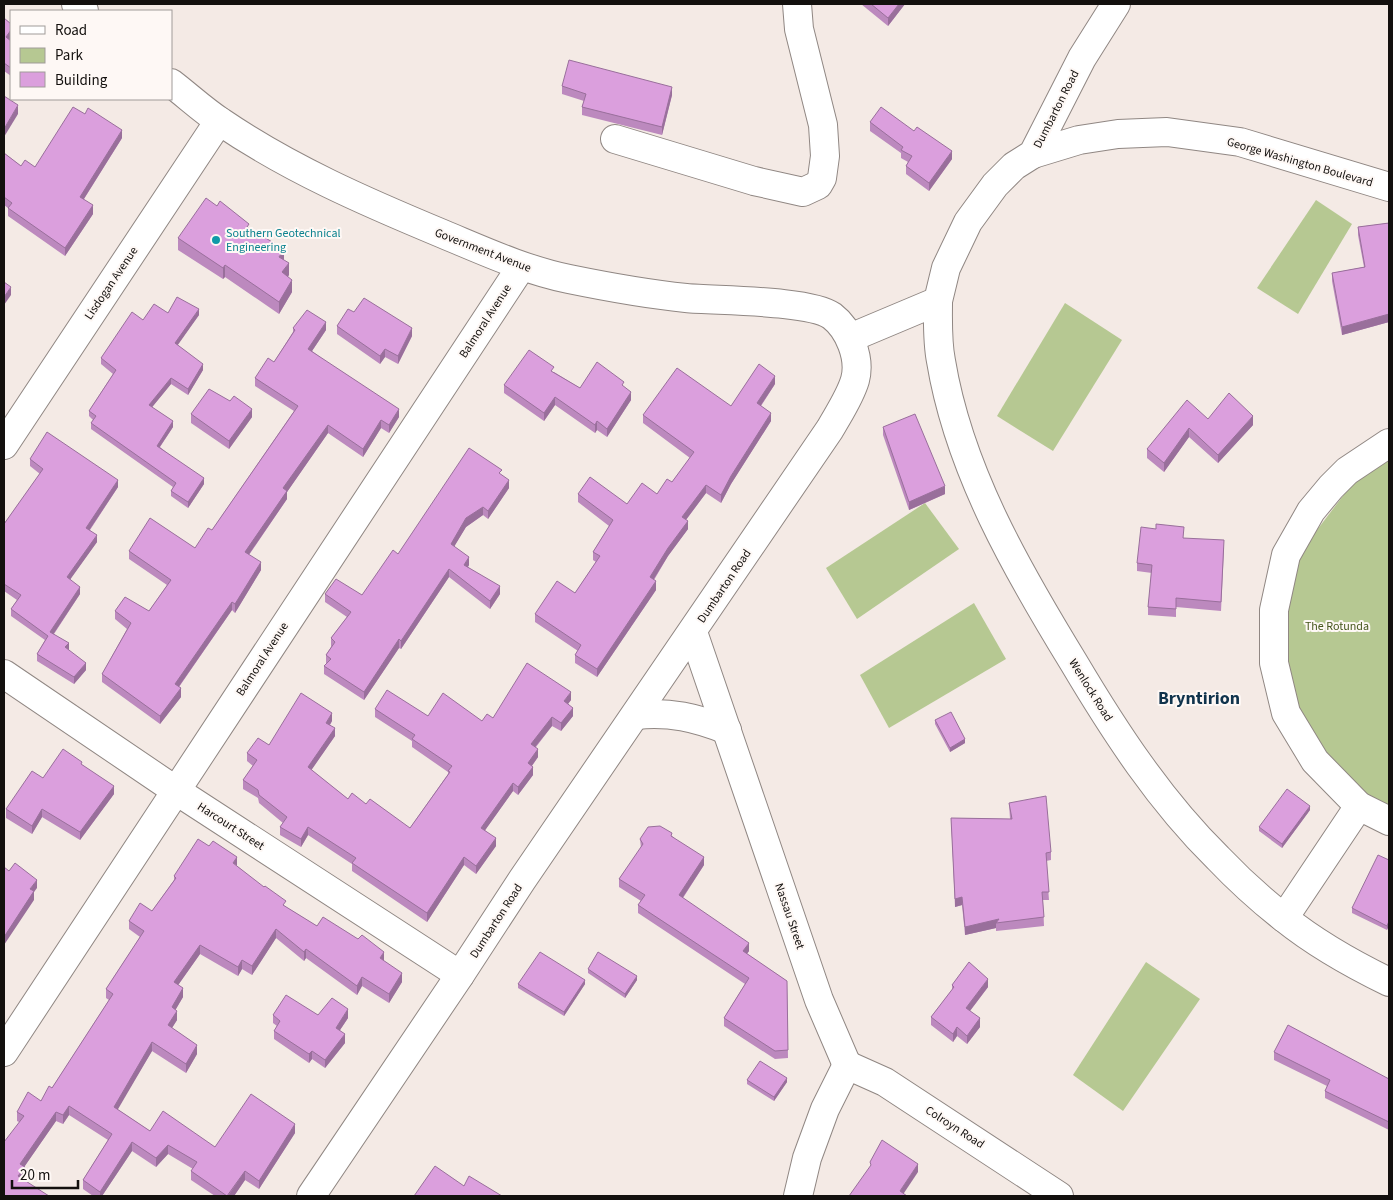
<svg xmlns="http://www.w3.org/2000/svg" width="1393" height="1200" font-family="'Source Sans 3',sans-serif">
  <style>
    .green { fill: #b6c892 }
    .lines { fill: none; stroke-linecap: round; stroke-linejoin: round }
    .minor-casing { stroke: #908783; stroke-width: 30 }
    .minor { stroke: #fff; stroke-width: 28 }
    .wall { fill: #bc89be }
    .shaded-wall { fill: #996f9b }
    .building { fill: #db9fdd; stroke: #996f9b }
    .culture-dot { fill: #0f9aa8; stroke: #fef8f5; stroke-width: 2 }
    .labels { text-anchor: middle; stroke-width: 4; stroke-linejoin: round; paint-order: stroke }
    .street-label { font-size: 12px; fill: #13100e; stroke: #fef8f5 }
    .culture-label { font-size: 12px; fill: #0d838f; stroke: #fef8f5; text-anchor: start }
    .park-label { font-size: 12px; fill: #47571e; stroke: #fef8f5 }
    .district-label { font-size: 18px; font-weight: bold; fill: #10334c; stroke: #fef8f5 }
  </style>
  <rect width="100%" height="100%" fill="#f4eae5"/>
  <g class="green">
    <path d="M1316,200L1352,224L1298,314L1257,288Z"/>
    <path d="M1065,303L1122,340L1053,451L997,416Z"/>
    <path d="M1389,459V810L1347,780L1310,734L1289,684L1284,615L1301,551L1352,484Z"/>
    <path d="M925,503L959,549L857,619L826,568Z"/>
    <path d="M974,603L1006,659L889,728L860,675Z"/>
    <path d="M1146,962L1200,999L1123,1111L1073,1075Z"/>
  </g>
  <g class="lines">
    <g class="minor-casing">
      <g id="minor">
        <path d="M76,4L84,11"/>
        <path d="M171,83C188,96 204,111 221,122C290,169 366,202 443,234C484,251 525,270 569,279C608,287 647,294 686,298C717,301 810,300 832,316C849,329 861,358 855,380C850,397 839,413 830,429L522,880L460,975L311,1196"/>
        <path d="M615,139L754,181L803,192L818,185L822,178L825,156L823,125L799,29L797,4"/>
        <path d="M1033,154L1079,140L1118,134L1167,132L1240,142L1389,187"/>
        <path d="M938,301C938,321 937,341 941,361C959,470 1017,570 1074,663C1115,732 1160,801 1218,858C1238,879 1261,900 1284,918C1315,943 1354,965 1389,982"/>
        <path d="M850,338L938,301L946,268L968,222L995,185L1014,166L1033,154L1082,58L1116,4"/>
        <path d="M1389,443L1347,471L1331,487L1311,511L1286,555L1274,610V663L1286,713L1315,761L1359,806L1389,821"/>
        <path d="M4,445L219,121"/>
        <path d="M693,632L819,1000L847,1065"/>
        <path d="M4,674L175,790L460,975"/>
        <path d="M636,715C669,711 697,718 727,730"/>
        <path d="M1284,918L1359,806"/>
        <path d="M4,1052L521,267"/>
        <path d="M847,1065L885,1082L1059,1196"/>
        <path d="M798,1196L807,1158L825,1109L847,1065"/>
      </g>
    </g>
    <use href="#minor" class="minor"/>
  </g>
  <g class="wall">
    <path d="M861,4H905L888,26Z"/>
    <path d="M4,18L11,24V38L10,40L11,41V76L4,71Z"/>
    <path d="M562,86L672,95L662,135L582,115V107L584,101L562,94Z"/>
    <path d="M870,122L952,159L929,191L906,174V166L908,162L901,158V153L870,131Z"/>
    <path d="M122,138L84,199L93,214L65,256L8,216V208L4,205V153L21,166L35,167Z"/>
    <path d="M1389,223V322L1342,335L1332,281V273L1364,267L1358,235V227Z"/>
    <path d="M249,228L284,261L289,275L288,276L292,292L279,314L225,277L223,279L178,250V238Z"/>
    <path d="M354,312L412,336L398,364L385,357L380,364L337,334V326Z"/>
    <path d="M168,313L199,315L177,345L203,370L188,395L171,384L152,407L173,427L160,447L204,484L188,508L171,496V491L173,487L91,429V423L93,420L89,416V411L113,374L101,364V358L143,320Z"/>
    <path d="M293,328L326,330L312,351L399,417L389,433L381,428L363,457L328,433L287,492V499L249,555L261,570L235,613L232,610L179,687L181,697L160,724L102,682V674L127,629L115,619V611H149L167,585L129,559V551L195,548L212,530L294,411L255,386V378L274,362L293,332Z"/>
    <path d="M554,372L580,388L624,387L631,400L607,437L597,430L595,433L555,405L544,421L504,393V385Z"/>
    <path d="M775,384L761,406L771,421L731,484L721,503L706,493L686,520L688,529L668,556L654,580L656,590L597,677L575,663V655L578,651L535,622V614L575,593L596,562L593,560V552L609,526L578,502V494L627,504L657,494L672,482L690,458L643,423V415L731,406Z"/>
    <path d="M191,414L252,417L229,449L191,423Z"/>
    <path d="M1208,419L1253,425L1218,463L1189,437L1164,472L1147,458V449Z"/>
    <path d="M883,427L945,494L909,510L883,435Z"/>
    <path d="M30,459L118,487L90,530L97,542L70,579L80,594L54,634L69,650L86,670L74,684L37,661V654L45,640L11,616V609L17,600L4,591V524L40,474L30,466Z"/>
    <path d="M502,475L509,488L488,519L483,515L466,527L454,546L469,565L468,567L500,594L490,609L449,577L401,649L399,648L364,700L324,674V666L327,663H326V655L331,647V638L347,617L325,602V594L362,595L398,554Z"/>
    <path d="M1183,538L1224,548L1221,611L1176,607V617L1148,615V607L1152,573L1137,571V563Z"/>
    <path d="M571,700L568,704L573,716L561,731L552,726L536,747L538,757L532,766L533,775L518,795L513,791L485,830L496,846L476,874L464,865L427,922L352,871V864L308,835L301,847L280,835V827L283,823L259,803L258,798L243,789V780L253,766L247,761V753L332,721L330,725L335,736L311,770L348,799L366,804L410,828L448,774V772L412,747V741L375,717V709L428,716L482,721Z"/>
    <path d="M935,720L965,743L950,752L935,724Z"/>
    <path d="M82,765L114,794L80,840L42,817L32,834L6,818V809L43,778Z"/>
    <path d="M1009,803L1051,852V860L1046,861L1049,900H1043L1044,926L996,931V928L965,935L962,905L955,907L951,818L1010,819Z"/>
    <path d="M1310,810L1282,848L1259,831V827Z"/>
    <path d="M672,836L704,865L683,898L749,951L747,954L787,981L788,1058L775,1059L724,1026V1018L745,984L638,913V905L641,901L619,887V879L641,848L640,839Z"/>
    <path d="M1389,860V925L1387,930L1352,913V908Z"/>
    <path d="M237,866L286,907L317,926L384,961L402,982L389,1003L362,986L357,995L306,958L304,961L276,938L252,975L242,969L238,976L200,954L178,985L183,997L175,1010L177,1020L172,1028L197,1054L186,1073L152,1051L117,1109L150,1131L215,1147L295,1133L259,1189L245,1180L234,1196H215L191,1180V1171L193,1169L168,1154L156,1167L132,1151L102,1196H93L83,1189V1180L108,1140L69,1115L63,1124L56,1121L24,1167L25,1176L4,1196L19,1122L17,1121V1112L41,1101L52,1088L109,1000L106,998V989L140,937L129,929V921L152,911L174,880V876Z"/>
    <path d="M588,969L637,980L625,998L588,973Z"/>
    <path d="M518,984H585L564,1016L518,988Z"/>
    <path d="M952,985L988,987L970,1011L980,1027L967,1044L957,1036L953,1042L931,1025V1017L952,990Z"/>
    <path d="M273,1015H318L348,1018L340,1030L345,1043L325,1068L312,1059L309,1063L274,1039V1031L277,1026L273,1023Z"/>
    <path d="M1274,1052L1389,1079V1130L1325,1098V1091L1327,1086L1274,1060Z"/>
    <path d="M747,1080L787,1082L774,1101L747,1084Z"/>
  </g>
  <g class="shaded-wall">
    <path d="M899,4H905L888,26V18Z"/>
    <path d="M11,30V38L6,45V37Z"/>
    <path d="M672,87V95L662,135V127Z"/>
    <path d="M18,105V114L4,137V129Z"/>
    <path d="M122,130V138L80,205V197Z"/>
    <path d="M952,151V159L929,191V183Z"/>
    <path d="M93,205V214L65,256V248Z"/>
    <path d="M284,249V261L279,257Z"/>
    <path d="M289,263V275L282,284V272Z"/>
    <path d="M225,265V277L223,279V268Z"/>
    <path d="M292,280V292L279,314V302Z"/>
    <path d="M11,287V295L4,305V297Z"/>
    <path d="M199,309V315L175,349V343Z"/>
    <path d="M1389,314V322L1342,335V327Z"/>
    <path d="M326,322V330L308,357V349Z"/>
    <path d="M412,328V336L398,364V356Z"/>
    <path d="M385,349V357L380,364V356Z"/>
    <path d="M203,364V370L188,395V389Z"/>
    <path d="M775,376V384L757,411V403Z"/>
    <path d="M171,378V384L149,411V405Z"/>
    <path d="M631,392V400L607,437V429Z"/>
    <path d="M555,397V405L544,421V413Z"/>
    <path d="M252,409V417L229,449V441Z"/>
    <path d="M399,409V417L389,433V425Z"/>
    <path d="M771,413V421L731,484L721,503V495L731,476Z"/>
    <path d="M1253,416V425L1218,463V455Z"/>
    <path d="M381,420V428L363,457V449Z"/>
    <path d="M173,421V427L157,451V446Z"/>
    <path d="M597,421V430L595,433V425Z"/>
    <path d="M328,425V433L287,492V499L245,560V552L283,488Z"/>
    <path d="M1189,428V437L1164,472V463Z"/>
    <path d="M204,478V484L188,508V502Z"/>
    <path d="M118,480V487L86,535V528Z"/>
    <path d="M509,480V488L488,519V511Z"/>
    <path d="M706,485V493L682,525V517Z"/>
    <path d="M945,486V494L909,510V502Z"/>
    <path d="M483,507V515L466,527L451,552V544L466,518Z"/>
    <path d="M688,521V529L668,556L650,585V577L668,548Z"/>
    <path d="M97,535V542L67,584V577Z"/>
    <path d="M469,557V565L464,573V565Z"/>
    <path d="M261,562V570L235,613V604Z"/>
    <path d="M449,569V577L401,649V641Z"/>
    <path d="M656,581V590L597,677V669Z"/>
    <path d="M500,586V594L490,609V601Z"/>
    <path d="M80,587V594L50,639V632Z"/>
    <path d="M232,602V610L175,692V684Z"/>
    <path d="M399,639V648L364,700V692Z"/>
    <path d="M69,643V650L65,654V647Z"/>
    <path d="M86,663V670L74,684V677Z"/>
    <path d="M181,688V697L160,724V716Z"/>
    <path d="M571,692V700L564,709V701Z"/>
    <path d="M573,708V716L561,731V723Z"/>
    <path d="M332,713V721L326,731V723Z"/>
    <path d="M552,717V726L531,752V744Z"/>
    <path d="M335,728V736L308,775V767Z"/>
    <path d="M965,739V743L950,752V748Z"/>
    <path d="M538,749V757L528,771V763Z"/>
    <path d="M533,767V775L518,795V787Z"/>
    <path d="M513,783V791L481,836V828Z"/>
    <path d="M114,786V794L80,840V832Z"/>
    <path d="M1310,806V810L1282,848V844Z"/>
    <path d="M42,809V817L32,834V826Z"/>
    <path d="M308,827V835L301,847V839Z"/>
    <path d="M496,838V846L476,874V866Z"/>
    <path d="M237,857V866L233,863Z"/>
    <path d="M464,857V865L427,922V913Z"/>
    <path d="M704,857V865L679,903V895Z"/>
    <path d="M37,880V888L34,892V900L4,945V937L30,889Z"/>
    <path d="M962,897V905L955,907V899Z"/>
    <path d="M999,919L996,923V928L965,935V927Z"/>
    <path d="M1389,921V925L1387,930V926Z"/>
    <path d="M276,929V938L252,975V966Z"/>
    <path d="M749,943V951L743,959V951Z"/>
    <path d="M200,945V954L174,991V982Z"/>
    <path d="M306,949V958L304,961V952Z"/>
    <path d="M384,952V961L380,958Z"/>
    <path d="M242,960V969L238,976V967Z"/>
    <path d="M402,973V982L389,1003V994Z"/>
    <path d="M637,976V980L625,998V994Z"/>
    <path d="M362,977V986L357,995V986Z"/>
    <path d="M988,979V987L966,1016V1008Z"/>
    <path d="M585,980V984L564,1016V1012Z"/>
    <path d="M183,988V997L172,1016V1007Z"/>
    <path d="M348,1009V1018L336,1036V1028Z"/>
    <path d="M177,1011V1020L168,1034V1025Z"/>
    <path d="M980,1018V1027L967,1044V1036Z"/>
    <path d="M957,1027V1036L953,1042V1034Z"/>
    <path d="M345,1034V1043L325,1068V1060Z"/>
    <path d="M152,1042V1051L114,1116V1107Z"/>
    <path d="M197,1045V1054L186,1073V1064Z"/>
    <path d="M312,1051V1059L309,1063V1054Z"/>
    <path d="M787,1078V1082L774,1101V1097Z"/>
    <path d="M69,1106V1115L63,1124V1115Z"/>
    <path d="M56,1112V1121L20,1173V1164Z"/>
    <path d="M295,1124V1133L259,1189V1181Z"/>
    <path d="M132,1142V1151L102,1196H100V1192Z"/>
    <path d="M168,1145V1154L156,1167V1158Z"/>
    <path d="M918,1164V1172L902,1196L900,1191Z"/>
    <path d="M25,1167V1176L18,1185V1176Z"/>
    <path d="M245,1171V1180L234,1196H228Z"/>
  </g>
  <g class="building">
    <path d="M871,4H899L888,18Z"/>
    <path d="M4,18L11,24V30L6,37L11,41V68L4,63Z"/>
    <path d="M569,60L672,87L662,127L582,107L586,94L562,86Z"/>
    <path d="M4,96L18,105L4,129Z"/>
    <path d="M73,107L85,114L88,108L122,130L80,197L93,205L65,248L8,208L12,203L4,197V153L21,166L25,160L35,167Z"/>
    <path d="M881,107L914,131L917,127L952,151L929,183L906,166L912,156L901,150L903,147L870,122Z"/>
    <path d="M206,198L217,206L220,201L249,224L247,227L284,249L279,257L289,263L282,272L292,280L279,302L225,265L223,268L178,238Z"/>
    <path d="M1389,223V314L1342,327L1332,273L1365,267L1358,227Z"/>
    <path d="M4,282L11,287L4,297Z"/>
    <path d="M177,297L199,309L175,343L203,364L188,389L171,378L149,405L173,421L157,446L204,478L188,502L171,491L176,483L91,423L96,416L89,411L116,370L101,358L132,312L143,320L154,304L168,313Z"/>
    <path d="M364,298L412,328L398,356L385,349L380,356L337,326L348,309L354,312Z"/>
    <path d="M307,310L326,322L308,349L399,409L389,425L381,420L363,449L328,425L283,488L287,491L245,552L261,562L235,604L232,602L175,684L181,688L160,716L102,674L131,623L115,611L125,597L149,611L171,580L129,551L150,518L195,548L208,528L212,530L298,406L255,378L268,358L274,362L295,330L293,328Z"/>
    <path d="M529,350L554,367L551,371L580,388L597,362L624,382L622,385L631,392L607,429L597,421L595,425L555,397L544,413L504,385Z"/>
    <path d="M759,364L775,376L757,403L771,413L731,476L721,495L706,485L682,517L688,521L668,548L650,577L656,581L597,669L575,655L581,645L535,614L557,581L575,593L600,556L593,552L613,520L578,494L590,477L627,504L642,483L657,494L667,479L672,482L694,452L643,415L677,368L731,406Z"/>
    <path d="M209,389L230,401L234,396L252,409L229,441L191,414Z"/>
    <path d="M1229,393L1253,416L1218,455L1189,428L1164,463L1147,449L1187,400L1208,419Z"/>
    <path d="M915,414L945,486L909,502L883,427Z"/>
    <path d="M47,432L118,480L86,528L97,535L67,577L80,587L50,632L69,643L65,647L86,663L74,677L37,654L48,636L11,609L21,595L4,584V524L43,469L30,459Z"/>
    <path d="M469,448L502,470L499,473L509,480L488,511L483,507L466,518L451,544L469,557L464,565L500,586L490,601L449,569L401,641L399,639L364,692L324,666L331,659L326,655L335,642L331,638L351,612L325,594L336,579L362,595L393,550L398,554Z"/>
    <path d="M1156,524L1184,527L1183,538L1224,540L1221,602L1176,598V609L1148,607L1152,565L1137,563L1141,527L1156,529Z"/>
    <path d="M527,663L571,692L564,701L573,708L561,723L552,717L531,744L538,749L528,763L533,767L518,787L513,783L481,828L496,838L476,866L464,857L427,913L352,863L356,858L308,827L301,839L280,827L287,817L259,795L258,790L243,780L257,760L247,753L258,738L269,745L301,693L332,713L326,723L335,728L308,767L348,799L352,793L366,804L370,799L410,828L450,772L448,771L452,766L412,739L415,735L375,709L387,690L428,716L443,693L482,721L487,714L493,718Z"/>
    <path d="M951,712L965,739L950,748L935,720Z"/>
    <path d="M63,749L82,762L81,764L114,786L80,832L42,809L32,826L6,809L32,771L43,778Z"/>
    <path d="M1287,789L1310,806L1282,844L1259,827Z"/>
    <path d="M1046,796L1051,852L1046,853L1049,892H1042L1044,917L996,923L999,919L965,927L962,897L955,899L951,818L1012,819L1009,803Z"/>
    <path d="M660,826L672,833L671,836L704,857L679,895L749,943L743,951L787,981L788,1050L775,1051L724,1018L749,978L638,905L645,895L619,879L643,844L640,839L648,827Z"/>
    <path d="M198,839L209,846L213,841L237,857L233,863L264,887L265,886L286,901L283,905L317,926L323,917L358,939L362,935L384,952L380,958L402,973L389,994L362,977L357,986L306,949L304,952L276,929L252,966L242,960L238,967L200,945L174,982L183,988L172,1007L177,1011L168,1025L197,1045L186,1064L152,1042L114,1107L150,1131L163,1111L215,1147L251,1094L295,1124L259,1181L245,1171L227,1196L191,1171L197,1162L168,1145L156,1158L132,1142L100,1192L83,1180L112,1134L69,1106L63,1115L56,1112L20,1164L25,1167L18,1176L49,1196H4V1142L24,1116L17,1112L28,1092L41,1101L49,1086L52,1088L113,994L106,989L144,931L129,921L140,903L152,911L176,878L174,876Z"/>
    <path d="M1378,855L1389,860V921L1387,926L1352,908Z"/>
    <path d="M15,863L37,880L30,889L34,891L4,937V867L9,871Z"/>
    <path d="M540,952L585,980L564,1012L518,984Z"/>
    <path d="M598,952L637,976L625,994L588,969Z"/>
    <path d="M969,962L988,979L966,1008L980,1018L967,1036L957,1027L953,1034L931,1017L954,987L952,985Z"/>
    <path d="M286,995L318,1015L332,998L348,1009L336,1028L345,1034L325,1060L312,1051L309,1054L274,1031L280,1021L273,1015Z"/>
    <path d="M1288,1025L1389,1079V1122L1325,1091L1330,1080L1274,1052Z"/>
    <path d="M760,1061L787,1078L774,1097L747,1080Z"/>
    <path d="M882,1140L918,1164L900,1191L907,1196H849L871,1165L870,1162Z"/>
    <path d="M435,1166L464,1186L469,1176L502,1196H414Z"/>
  </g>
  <circle class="culture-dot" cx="216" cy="240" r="5"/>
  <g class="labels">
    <g class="street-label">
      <text transform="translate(1056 109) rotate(-63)" y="4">Dumbarton Road</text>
      <text transform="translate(1300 162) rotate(16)" y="4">George Washington Boulevard</text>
      <text transform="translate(483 250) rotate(21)" y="4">Government Avenue</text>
      <text transform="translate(111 283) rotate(-56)" y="4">Lisdogan Avenue</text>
      <text transform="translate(485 321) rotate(-57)" y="4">Balmoral Avenue</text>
      <text transform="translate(724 586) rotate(-56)" y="4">Dumbarton Road</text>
      <text transform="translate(262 659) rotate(-57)" y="4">Balmoral Avenue</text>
      <text transform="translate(1091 690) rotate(58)" y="4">Wenlock Road</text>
      <text transform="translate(231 826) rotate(33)" y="4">Harcourt Street</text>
      <text transform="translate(790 916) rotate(71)" y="4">Nassau Street</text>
      <text transform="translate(496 921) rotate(-57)" y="4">Dumbarton Road</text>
      <text transform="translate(955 1127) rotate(33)" y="4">Colroyn Road</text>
    </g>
    <g class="culture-label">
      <text x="226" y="237">Southern Geotechnical<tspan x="226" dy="14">Engineering</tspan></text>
    </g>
    <g class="park-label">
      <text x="1337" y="630">The Rotunda</text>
    </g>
    <g class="district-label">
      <text x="1199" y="704">Bryntirion</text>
    </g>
  </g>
  <rect width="1393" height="1200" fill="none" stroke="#13100e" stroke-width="10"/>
  <rect x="10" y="10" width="162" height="90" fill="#fef8f5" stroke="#a09b99"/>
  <rect x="20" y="26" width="25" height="8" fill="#ffffff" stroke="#a09b99"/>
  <text x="55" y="35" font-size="15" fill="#13100e">Road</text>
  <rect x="20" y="48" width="25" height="15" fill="#b6c892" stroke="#a09b99"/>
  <text x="55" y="60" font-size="15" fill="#13100e">Park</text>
  <rect x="20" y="72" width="25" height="15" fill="#db9fdd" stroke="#a09b99"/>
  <text x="55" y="85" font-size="15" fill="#13100e">Building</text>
  <path d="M12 1180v8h66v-8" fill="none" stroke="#13100e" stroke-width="2.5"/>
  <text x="20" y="1180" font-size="15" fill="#13100e" stroke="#fef8f5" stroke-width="4" paint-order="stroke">20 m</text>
</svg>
